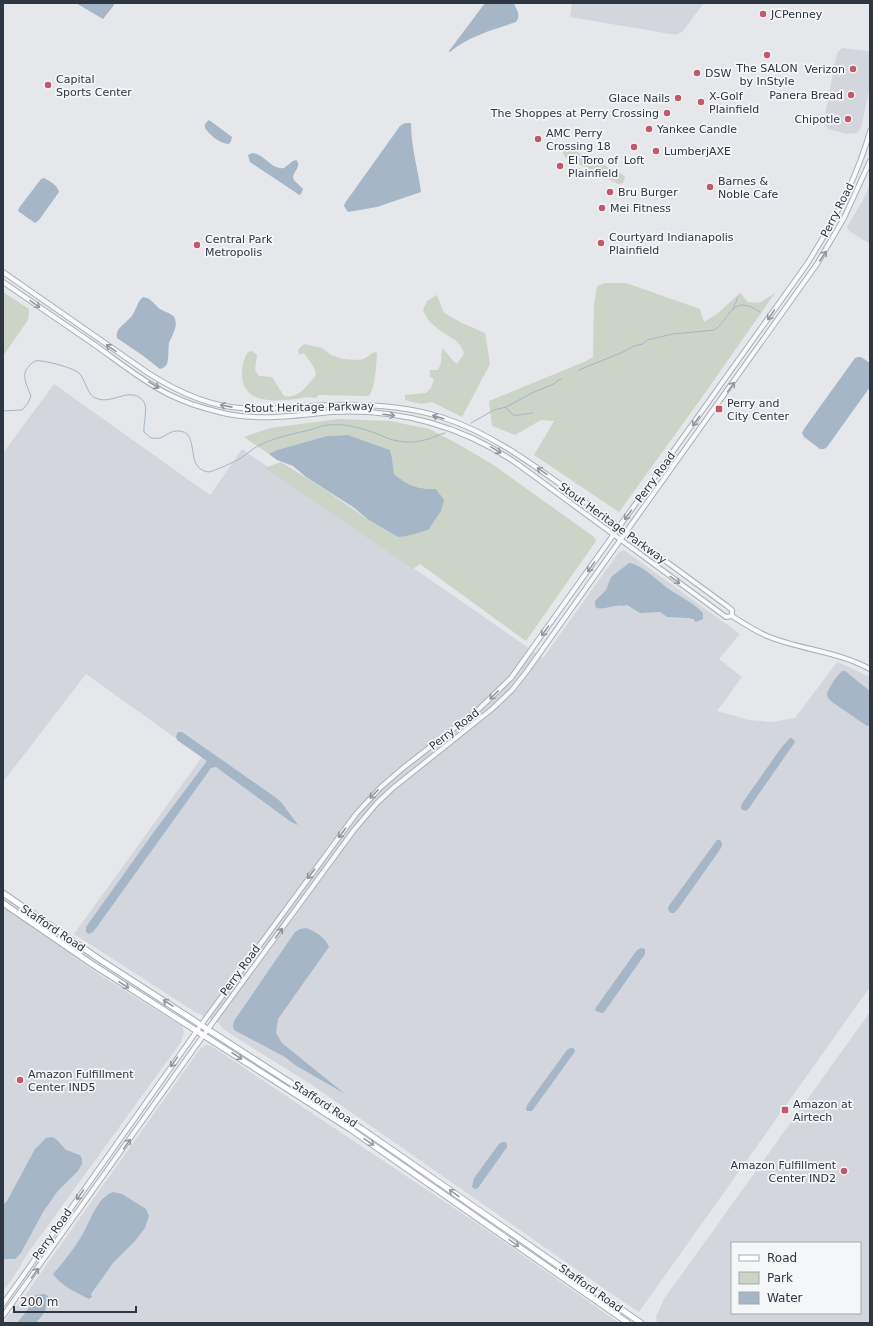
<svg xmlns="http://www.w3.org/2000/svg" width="873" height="1326" font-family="'DejaVu Sans',sans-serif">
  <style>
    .built { fill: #d3d7dd; fill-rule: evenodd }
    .green { fill: #cbd4c7 }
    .water { fill: #a5b6c6 }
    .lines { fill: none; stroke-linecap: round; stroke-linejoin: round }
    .stream { stroke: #a5b6c6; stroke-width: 1 }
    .tertiary-casing { stroke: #aaaeb5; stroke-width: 6 }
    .secondary-casing { stroke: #aaaeb5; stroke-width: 7 }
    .tertiary { stroke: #f7f8fa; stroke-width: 4 }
    .secondary { stroke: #fff; stroke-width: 5 }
    .oneway { stroke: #92979e }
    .oneway2 { stroke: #969aa0 }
    .poi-dot { fill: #c05a6b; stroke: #f5f6f8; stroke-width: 1.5 }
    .labels { text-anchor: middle; stroke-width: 3.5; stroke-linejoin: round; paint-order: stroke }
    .poi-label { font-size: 11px; fill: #2e3642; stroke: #f5f6f8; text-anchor: start }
    .street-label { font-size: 11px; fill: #2e3642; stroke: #f5f6f8 }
  </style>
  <rect width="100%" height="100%" fill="#e5e7eb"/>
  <g class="built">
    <path d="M572,3H704L682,32L676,35L570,17Z"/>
    <path d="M842,48L868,51L870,53V86L861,128L857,133L847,134L828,129L824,120L837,53Z"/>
    <path d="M870,184V244L849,231L847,227L864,198Z"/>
    <path d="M54,384L210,495L242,449L543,658L619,552L624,550L740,634L719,659L742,677L717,711L749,720L772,722L795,718L837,662L840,663L870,677V987L639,1312L606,1290L312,1085L237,1038L222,1028L219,1023L195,1012L74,934L202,757L86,674L3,782V453Z"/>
    <path d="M3,906L103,977L182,1026L184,1032L181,1042L28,1253L11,1281L3,1291Z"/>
    <path d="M870,1012V1323H657L656,1317L664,1299ZM732,1243H860V1313H732Z"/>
    <path d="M206,1045H210L484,1228L619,1323H3L24,1297L47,1264L200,1049Z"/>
  </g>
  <g class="green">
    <path d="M567,147L622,174L625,177L623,183L618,184L565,157L563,153L565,148Z"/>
    <path d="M605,283H626L700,309L704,322L717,314L740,293L748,302L759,303L775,293L700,400L619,512L534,455L554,421L541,420L515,435L492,426L489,401L584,362L593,357L594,305L597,286Z"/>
    <path d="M3,292L29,309L28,320L3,356Z"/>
    <path d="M437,295L444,313L462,323L485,333L490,364L462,417L432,402L421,404L405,400V395L426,393L431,388L434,379L430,377V370H438L441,363L442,348C448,353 450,359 457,364L464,354C461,339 447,337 437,328C430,323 426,317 423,310L427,301Z"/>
    <path d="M304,344L322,348L331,355L343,359L358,360L364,359L374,352L377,353V355C376,366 375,388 369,396L318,395L316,398C313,398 310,397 307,397C303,397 299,399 295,399C275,402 242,403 242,375C242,367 243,359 248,352L252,351L257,355L255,370L259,376L272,377L284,396C300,399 307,385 316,375C316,367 308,360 304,353L299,355L298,350Z"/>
    <path d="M338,419L390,421L429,429L458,444L492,464L594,537L596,541L526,641L420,564L413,569L265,468L281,462L324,489L369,520L398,537L436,489C416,489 409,486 394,474L392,458L390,450L348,435L327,436L277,450L269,454L244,437L270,428Z"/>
  </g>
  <g class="water">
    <path d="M76,3H113L114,5L103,19Z"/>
    <path d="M485,3L514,4C517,10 521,15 516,22C493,30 469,36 450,52L449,51Z"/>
    <path d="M209,120L232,137L231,141L229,144C220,144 210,135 205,128V124Z"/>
    <path d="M405,123H411C411,147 418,169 421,192L377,207L348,212L344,206L345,203L400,126Z"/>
    <path d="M252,153C265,154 271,170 284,168L293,161L296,160C302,165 294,171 293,177L294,180L303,189L301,194L299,195L295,192L250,162L248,155Z"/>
    <path d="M44,178C50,181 57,185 59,192L39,220L35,223L18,211L19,208L41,179Z"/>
    <path d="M143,297C152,298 154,305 160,309C165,312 174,314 175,319C178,327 172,335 169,343C168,349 169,358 167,364C165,367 163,368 160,369L142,355L117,338C115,327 128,323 133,314C137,308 137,302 143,297Z"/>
    <path d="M858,357H861L870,363V387L827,447L824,449H820L804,437L802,433L804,429L855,358Z"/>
    <path d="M348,435L390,450L392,458L394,474C409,486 416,489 436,489L444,500L441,511L428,530L407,536L398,537L369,520L353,507L306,477L293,466L277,460L269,454L277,450L327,436Z"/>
    <path d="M629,563C643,565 657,581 669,589C680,597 693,602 703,613V619L696,622L693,619L688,618L667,617L660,612L640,613L627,605L623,606C614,604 606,610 596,608L595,604V601L606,590L611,577Z"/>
    <path d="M842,671H845L870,691V725L867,726L832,702L828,698L827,693L834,680Z"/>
    <path d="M178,732H182L275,797L281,802L298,825L291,822L216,767L211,768L94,931L89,934L86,932V927L156,829L207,761L177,740L176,736Z"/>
    <path d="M790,738H792L795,742L793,745L749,808L746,811L741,809V806L743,802L781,748Z"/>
    <path d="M717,840H720L722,843V846L719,851L678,909L674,913H671L668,910V907Z"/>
    <path d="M306,928C315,931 326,938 329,947L278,1019L276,1033L282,1043L345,1094L295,1065L285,1057L234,1030L233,1025L234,1021L295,932L300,929Z"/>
    <path d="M641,948L645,949V954L605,1011L602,1013L596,1011L595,1009L597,1006L637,950Z"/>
    <path d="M570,1048H573L575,1050L574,1053L532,1111H527L526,1109L527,1105L567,1050Z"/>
    <path d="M52,1137L56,1139L66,1150L80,1155L82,1159V1164L78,1171L57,1192L43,1212L21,1253L15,1259H3V1205L7,1201L35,1149L46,1138Z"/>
    <path d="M502,1142H505L507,1144V1147L478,1188L475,1189L472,1187L474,1178L499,1144Z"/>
    <path d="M113,1192L122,1194L146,1209L149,1216L145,1228L134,1242L113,1263L91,1294L92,1297L89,1299C77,1293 60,1285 53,1274C63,1263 73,1250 81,1237C90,1223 96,1198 113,1192Z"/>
    <path d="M44,1294L48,1296L50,1301L44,1313L36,1323H17L26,1312L36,1295Z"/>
  </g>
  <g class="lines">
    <g class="stream">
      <path d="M733,309L738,297"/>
      <path d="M579,370L623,352L634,346L643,344L647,340L673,334L714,330C727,323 730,300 749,306C753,307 756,310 760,312"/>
      <path d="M506,407C515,419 514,415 526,414C528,413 531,414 533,413"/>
      <path d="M3,411L22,410L28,403L31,396C28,388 22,378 26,370C28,367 31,363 35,361C41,359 74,368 79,373C86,380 87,397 98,399C114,404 131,385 144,402C148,408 143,425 144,432L151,438C154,438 158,439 160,438C166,436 170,431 177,431C202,430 183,468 208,472C213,472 236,461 241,458C247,454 252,449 258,446C273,438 289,435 305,431C310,430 316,428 322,426C340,422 358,427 375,433C383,436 390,440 398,441C408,443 419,442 428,439C434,438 439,434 445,433"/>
      <path d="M471,423L494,410L506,407L534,392L554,384L557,381L561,379"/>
    </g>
    <g class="tertiary-casing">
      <g id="tertiary">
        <path d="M3,272L148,373C176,391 207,406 241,408C264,410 289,407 312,406C356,403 399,404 441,417C495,434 540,470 585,502C633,537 680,572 727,606L732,610V616"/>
        <path d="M3,282C34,303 64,324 95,345C119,362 142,381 168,394C184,402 202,408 219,412C256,422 296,415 333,412C399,408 465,427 519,465L726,617L732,616C743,623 755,631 767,636C801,650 837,651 870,669"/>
        <path d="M3,1304L201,1025L356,814L381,787L403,768L479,709L511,678L807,264C833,223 857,179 870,131"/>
        <path d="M3,1316L208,1029L354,830L377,803L393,788L492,709L512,690L527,671L817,264L844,218L870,161"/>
      </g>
    </g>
    <g class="secondary-casing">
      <g id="secondary">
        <path d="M3,893L102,961L362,1129L641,1323"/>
        <path d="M3,903L92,964L350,1129L628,1323"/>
      </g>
    </g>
    <use href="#tertiary" class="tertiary"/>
    <use href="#secondary" class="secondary"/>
  </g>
  <defs><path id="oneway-shaft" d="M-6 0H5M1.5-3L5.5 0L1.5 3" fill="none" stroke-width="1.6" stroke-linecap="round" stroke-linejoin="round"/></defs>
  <g class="oneway">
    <use href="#oneway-shaft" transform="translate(823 256) rotate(-57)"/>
    <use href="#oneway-shaft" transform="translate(35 304) rotate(35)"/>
    <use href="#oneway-shaft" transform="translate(771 315) rotate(124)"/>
    <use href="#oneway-shaft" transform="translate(111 348) rotate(-145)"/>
    <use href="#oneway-shaft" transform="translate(154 385) rotate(31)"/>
    <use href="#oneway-shaft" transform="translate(731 387) rotate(-55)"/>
    <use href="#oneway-shaft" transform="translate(226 406) rotate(-169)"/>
    <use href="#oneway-shaft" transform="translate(389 415) rotate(7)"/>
    <use href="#oneway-shaft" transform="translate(438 417) rotate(-164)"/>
    <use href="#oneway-shaft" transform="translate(696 421) rotate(126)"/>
    <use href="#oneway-shaft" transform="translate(496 450) rotate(31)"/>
    <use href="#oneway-shaft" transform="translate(542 471) rotate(-146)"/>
    <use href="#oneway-shaft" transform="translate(628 515) rotate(126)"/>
    <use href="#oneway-shaft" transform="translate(591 567) rotate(126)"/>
    <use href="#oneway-shaft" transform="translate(675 580) rotate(36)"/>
    <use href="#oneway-shaft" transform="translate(545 631) rotate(126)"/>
    <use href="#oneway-shaft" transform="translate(494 695) rotate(135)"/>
    <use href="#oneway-shaft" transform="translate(374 794) rotate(135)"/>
    <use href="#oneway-shaft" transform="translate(342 833) rotate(127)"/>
    <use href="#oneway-shaft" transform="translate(311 874) rotate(127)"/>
    <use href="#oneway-shaft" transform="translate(279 933) rotate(-54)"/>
    <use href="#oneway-shaft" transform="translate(174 1062) rotate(125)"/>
    <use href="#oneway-shaft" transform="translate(127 1144) rotate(-55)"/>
    <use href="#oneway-shaft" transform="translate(80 1195) rotate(125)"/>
    <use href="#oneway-shaft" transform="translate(35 1273) rotate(-55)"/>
  </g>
  <g class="oneway2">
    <use href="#oneway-shaft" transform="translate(124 985) rotate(33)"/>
    <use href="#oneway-shaft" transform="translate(168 1003) rotate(-147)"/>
    <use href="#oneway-shaft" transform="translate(237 1056) rotate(33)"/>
    <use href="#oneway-shaft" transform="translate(369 1142) rotate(34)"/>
    <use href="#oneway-shaft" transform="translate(454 1193) rotate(-145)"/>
    <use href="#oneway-shaft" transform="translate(514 1243) rotate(35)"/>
  </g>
  <g class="poi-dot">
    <circle cx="763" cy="14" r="4"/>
    <circle cx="767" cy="55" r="4"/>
    <circle cx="853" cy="69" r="4"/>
    <circle cx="697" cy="73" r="4"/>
    <circle cx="48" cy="85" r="4"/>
    <circle cx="851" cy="95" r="4"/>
    <circle cx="678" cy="98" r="4"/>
    <circle cx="701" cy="102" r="4"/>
    <circle cx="667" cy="113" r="4"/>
    <circle cx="848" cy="119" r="4"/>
    <circle cx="649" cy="129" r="4"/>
    <circle cx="538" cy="139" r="4"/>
    <circle cx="634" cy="147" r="4"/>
    <circle cx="656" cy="151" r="4"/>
    <circle cx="560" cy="166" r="4"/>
    <circle cx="710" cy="187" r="4"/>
    <circle cx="610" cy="192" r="4"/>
    <circle cx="602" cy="208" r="4"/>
    <circle cx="601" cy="243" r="4"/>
    <circle cx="197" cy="245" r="4"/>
    <rect x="715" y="405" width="8" height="8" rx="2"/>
    <circle cx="20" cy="1080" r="4"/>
    <rect x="781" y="1106" width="8" height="8" rx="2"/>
    <circle cx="844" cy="1171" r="4"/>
  </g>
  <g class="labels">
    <g class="poi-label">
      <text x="771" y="18">JCPenney</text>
      <text x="767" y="72" text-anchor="middle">The SALON<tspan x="767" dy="13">by InStyle</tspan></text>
      <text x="845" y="73" text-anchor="end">Verizon</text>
      <text x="705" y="77">DSW</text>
      <text x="56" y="83">Capital<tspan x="56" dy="13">Sports Center</tspan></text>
      <text x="843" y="99" text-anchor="end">Panera Bread</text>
      <text x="709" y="100">X-Golf<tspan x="709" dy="13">Plainfield</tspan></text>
      <text x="670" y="102" text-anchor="end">Glace Nails</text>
      <text x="659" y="117" text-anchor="end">The Shoppes at Perry Crossing</text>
      <text x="840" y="123" text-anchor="end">Chipotle</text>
      <text x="657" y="133">Yankee Candle</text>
      <text x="546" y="137">AMC Perry<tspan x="546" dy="13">Crossing 18</tspan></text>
      <text x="664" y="155">LumberjAXE</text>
      <text x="568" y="164">El Toro of<tspan x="568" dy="13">Plainfield</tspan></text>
      <text x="634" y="164" text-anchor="middle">Loft</text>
      <text x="718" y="185">Barnes &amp;<tspan x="718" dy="13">Noble Cafe</tspan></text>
      <text x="618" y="196">Bru Burger</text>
      <text x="610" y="212">Mei Fitness</text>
      <text x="609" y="241">Courtyard Indianapolis<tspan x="609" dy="13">Plainfield</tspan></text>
      <text x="205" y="243">Central Park<tspan x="205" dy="13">Metropolis</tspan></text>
      <text x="727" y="407">Perry and<tspan x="727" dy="13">City Center</tspan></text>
      <text x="28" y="1078">Amazon Fulfillment<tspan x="28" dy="13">Center IND5</tspan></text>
      <text x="793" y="1108">Amazon at<tspan x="793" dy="13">Airtech</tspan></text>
      <text x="836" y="1169" text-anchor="end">Amazon Fulfillment<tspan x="836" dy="13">Center IND2</tspan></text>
    </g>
    <g class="street-label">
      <text transform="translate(837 210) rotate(-63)" y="4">Perry Road</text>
      <text transform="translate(309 407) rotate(-1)" y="4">Stout Heritage Parkway</text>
      <text transform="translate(655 477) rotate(-54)" y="4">Perry Road</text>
      <text transform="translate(613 523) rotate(36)" y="4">Stout Heritage Parkway</text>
      <text transform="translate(454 729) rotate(-38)" y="4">Perry Road</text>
      <text transform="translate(53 928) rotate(34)" y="4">Stafford Road</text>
      <text transform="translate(240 970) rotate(-54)" y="4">Perry Road</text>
      <text transform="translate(325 1104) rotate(33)" y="4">Stafford Road</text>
      <text transform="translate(52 1234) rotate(-55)" y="4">Perry Road</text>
      <text transform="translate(591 1288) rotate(35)" y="4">Stafford Road</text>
    </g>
  </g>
  <rect width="873" height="1326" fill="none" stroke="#2e3642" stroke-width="8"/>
  <rect x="731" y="1242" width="130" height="72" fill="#f5f6f8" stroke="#a5a9af"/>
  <rect x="739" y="1255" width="20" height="6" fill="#ffffff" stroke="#a5a9af"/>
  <text x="767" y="1262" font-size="12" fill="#2e3642">Road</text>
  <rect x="739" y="1272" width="20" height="12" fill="#cbd4c7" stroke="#a5a9af"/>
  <text x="767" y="1282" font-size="12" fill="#2e3642">Park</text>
  <rect x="739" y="1292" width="20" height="12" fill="#a5b6c6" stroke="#a5a9af"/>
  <text x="767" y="1302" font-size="12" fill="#2e3642">Water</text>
  <path d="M14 1306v6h122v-6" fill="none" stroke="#2e3642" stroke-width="2"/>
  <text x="20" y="1306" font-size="12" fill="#2e3642" stroke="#f5f6f8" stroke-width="3" paint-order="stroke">200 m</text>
</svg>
